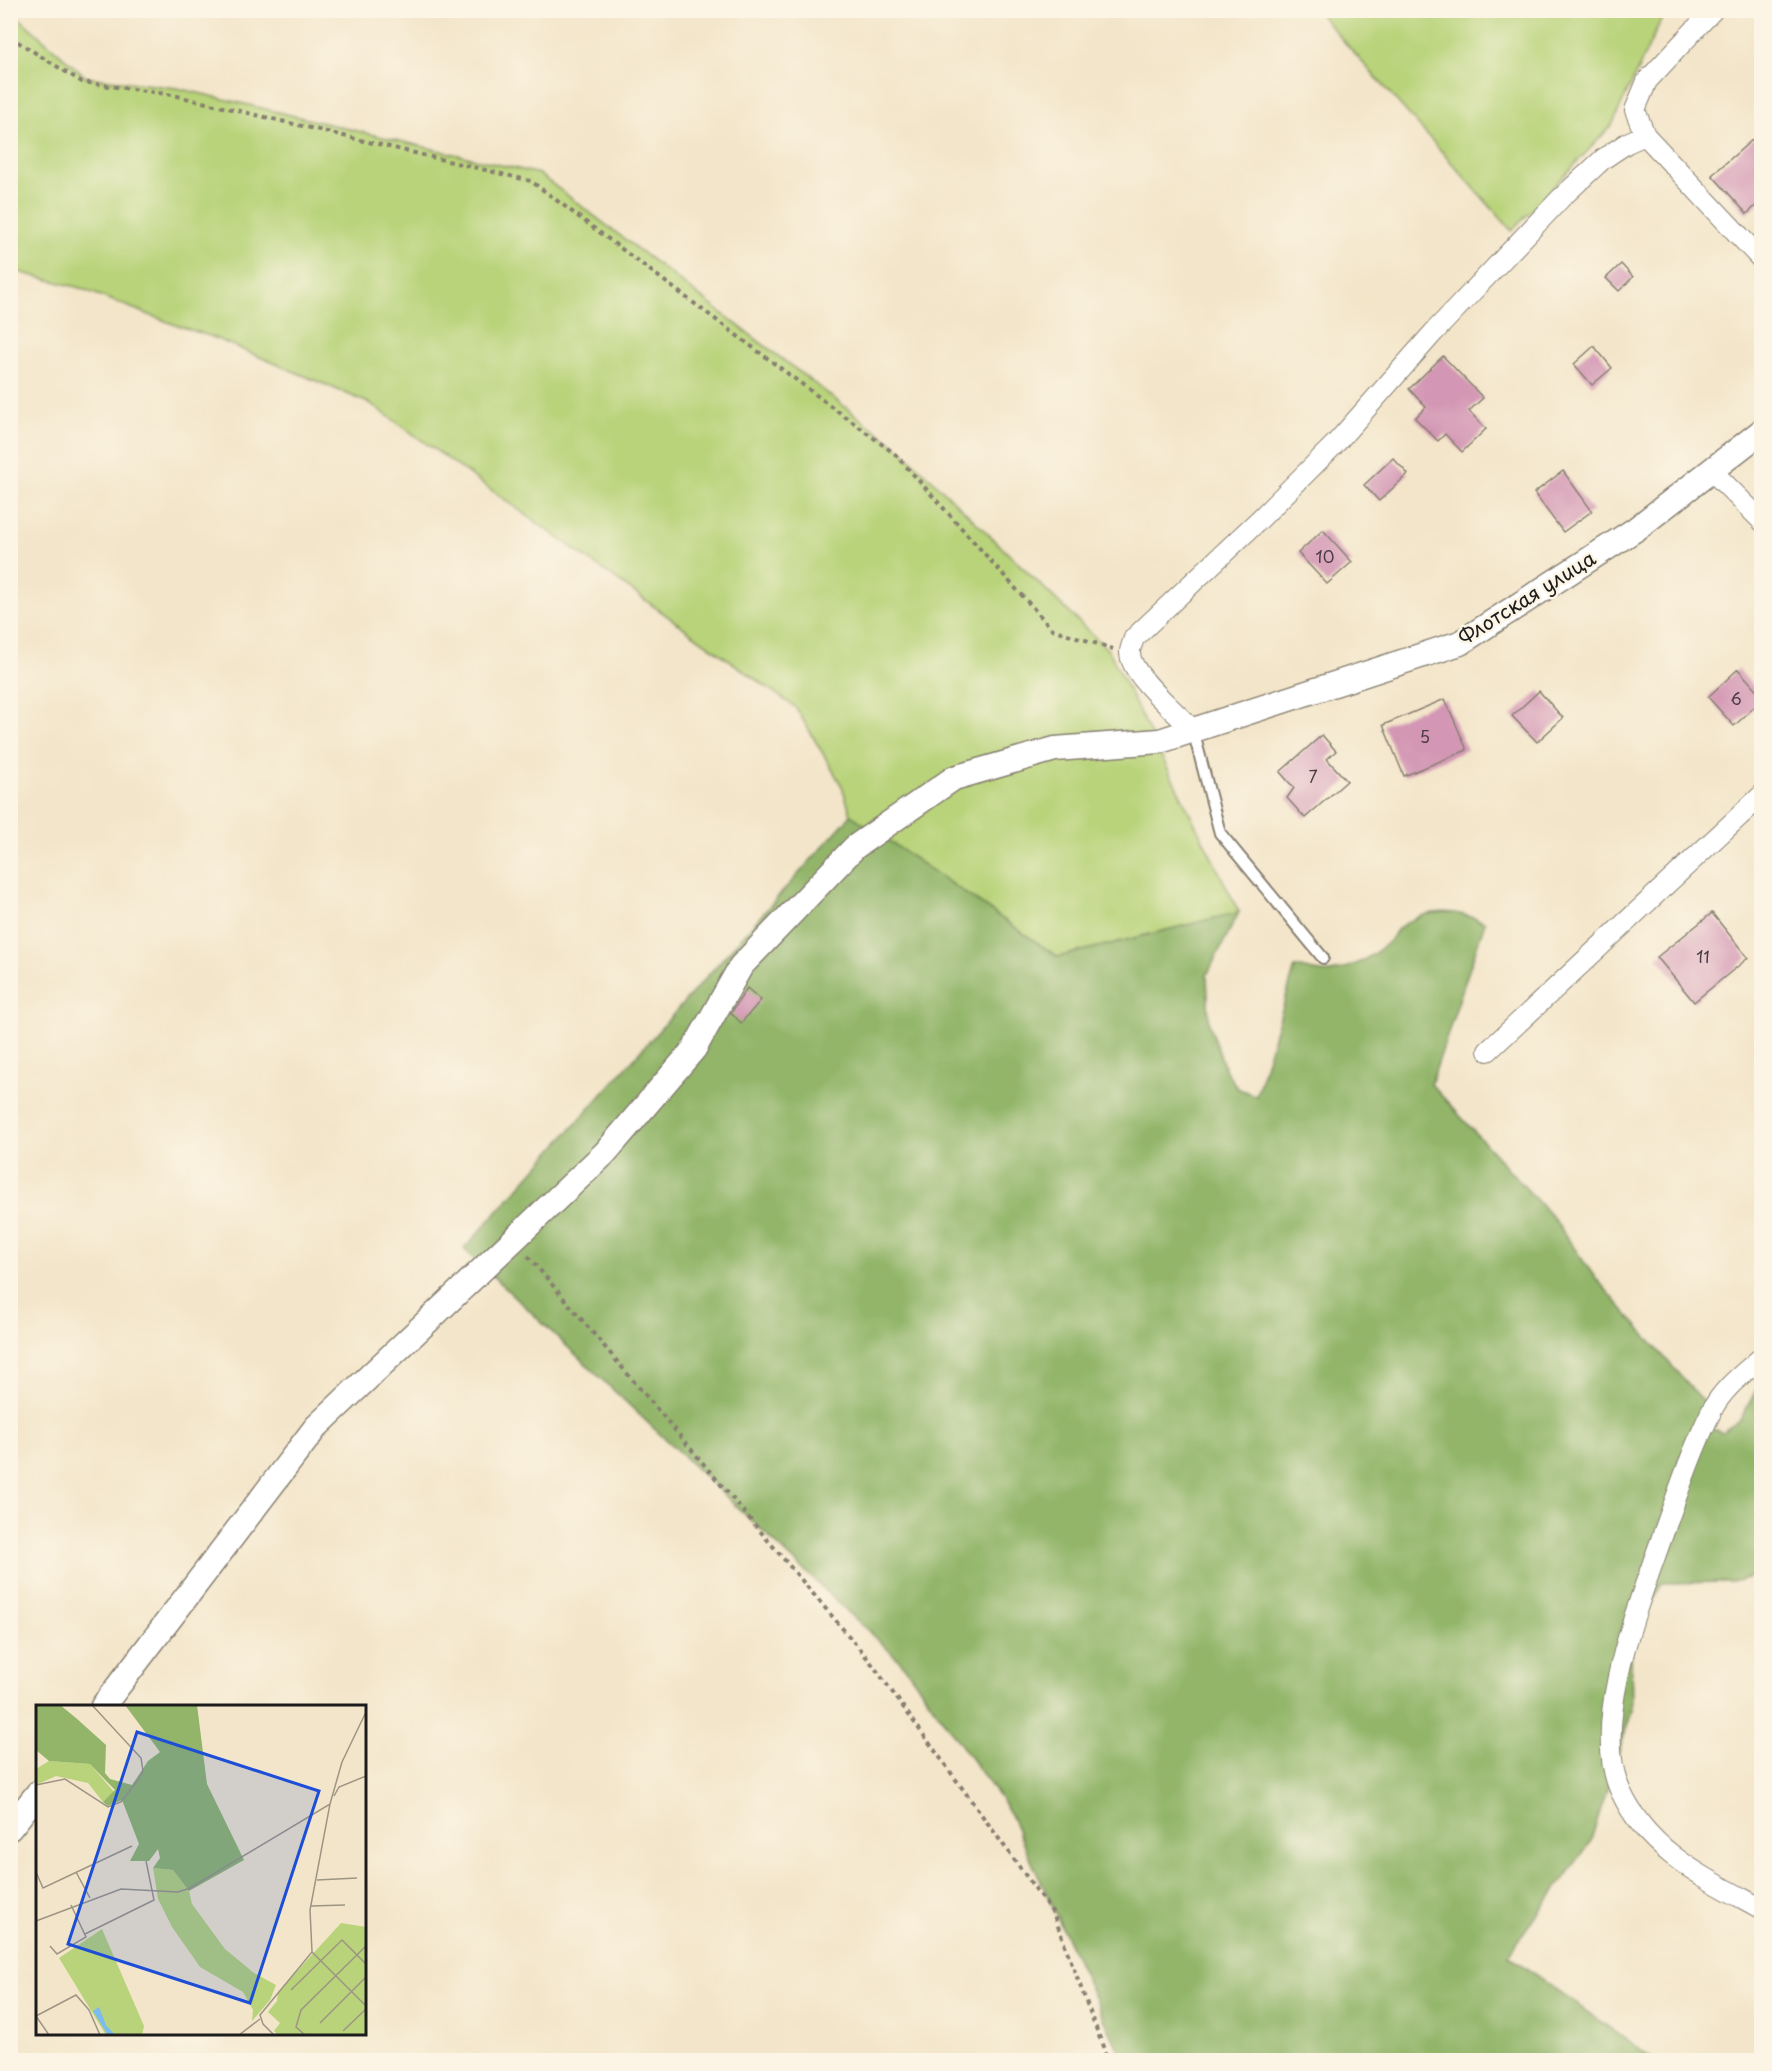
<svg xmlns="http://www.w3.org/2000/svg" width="1772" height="2071" font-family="'Playpen Sans',sans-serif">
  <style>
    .green { fill: #b8d379; stroke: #6a784a; stroke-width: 1.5 }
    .forest { fill: #92b569; stroke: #576842; stroke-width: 1.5 }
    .building { fill: #d396b4 }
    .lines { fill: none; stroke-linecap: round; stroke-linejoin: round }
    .service-casing { stroke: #888072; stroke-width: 14 }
    .minor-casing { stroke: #888072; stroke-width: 22 }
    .tertiary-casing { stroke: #888072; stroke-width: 27 }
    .path { stroke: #888072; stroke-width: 4; stroke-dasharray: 4.5 4.5; stroke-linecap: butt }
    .service { stroke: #fff; stroke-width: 10 }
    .minor { stroke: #fff; stroke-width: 20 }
    .tertiary { stroke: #fff; stroke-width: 24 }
    .labels { text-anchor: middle; stroke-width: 5; stroke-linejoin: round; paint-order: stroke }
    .number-label { font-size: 16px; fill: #4a3a42 }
    .street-label { font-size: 20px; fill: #1c1c1c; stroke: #fcf5e5 }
    .inset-road { fill: none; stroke: #9d9584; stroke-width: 1.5 }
    .view { fill: #1d4ed8; fill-opacity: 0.15; stroke: #1d4ed8; stroke-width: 3 }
    .inset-edge { fill: none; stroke: #1c1c1c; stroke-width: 3 }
  </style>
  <rect width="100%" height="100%" fill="#fcf5e5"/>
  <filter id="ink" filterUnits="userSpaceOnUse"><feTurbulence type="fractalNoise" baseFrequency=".0167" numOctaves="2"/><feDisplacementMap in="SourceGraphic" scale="12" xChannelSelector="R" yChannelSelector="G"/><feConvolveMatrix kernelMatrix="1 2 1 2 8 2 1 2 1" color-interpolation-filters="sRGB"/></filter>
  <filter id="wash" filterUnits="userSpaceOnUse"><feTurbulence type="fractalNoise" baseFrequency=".008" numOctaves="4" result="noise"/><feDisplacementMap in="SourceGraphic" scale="24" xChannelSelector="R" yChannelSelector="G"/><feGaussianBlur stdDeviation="1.35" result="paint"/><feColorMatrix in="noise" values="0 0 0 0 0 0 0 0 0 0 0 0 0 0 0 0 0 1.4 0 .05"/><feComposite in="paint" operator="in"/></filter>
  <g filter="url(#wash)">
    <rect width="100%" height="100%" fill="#f3e5c9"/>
    <g class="green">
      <path d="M11,11L86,77L177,88L539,174L899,448L1109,651L1239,912L1058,957L851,815L842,786L796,708L371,404L210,336L173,324L80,288L11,270Z"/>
      <path d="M1317,11H1669L1662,18L1612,125L1512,231Z"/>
    </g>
    <path class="forest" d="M851,815L1058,957L1239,912L1207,975L1209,1023L1225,1069L1237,1088L1256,1096L1295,967C1306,969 1321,974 1331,972C1351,968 1373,957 1388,942C1393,937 1396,929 1403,925C1430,907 1457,910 1485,922L1431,1084L1553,1218L1594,1276L1704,1403L1702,1426L1722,1432L1740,1420L1761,1381V1574L1733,1582L1662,1583L1631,1646L1632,1711L1590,1843L1508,1955L1654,2060H1123L1007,1808L901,1662L464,1249Z"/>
    <g id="blocks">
      <g class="building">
        <path d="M1761,132V201L1747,214L1712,175Z"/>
        <path d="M1621,264L1633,277L1619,291L1606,278Z"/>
        <path d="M1594,346L1612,368L1592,385L1574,364Z"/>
        <path d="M1443,356L1483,398L1469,411L1486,429L1462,452L1445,434L1438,441L1415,418L1426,407L1409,389Z"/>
        <path d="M1393,458L1408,474L1379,501L1364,485Z"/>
        <path d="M1563,471L1592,511L1563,532L1534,493Z"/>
        <path d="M1323,530L1352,562L1327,584L1298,553Z"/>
        <path d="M1738,669L1761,695V701L1734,726L1708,697Z"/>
        <path d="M1539,691L1563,718L1537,742L1512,716Z"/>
        <path d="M1445,699L1467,750L1404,776L1383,725Z"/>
        <path d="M1322,735L1336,751L1327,759L1347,781L1305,818L1287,798L1294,788L1280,772Z"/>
        <path d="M1712,913L1748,958L1694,1002L1657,957Z"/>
        <path d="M747,988L761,1000L741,1023L731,1013Z"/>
      </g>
    </g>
  </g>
  <g filter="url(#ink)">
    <use href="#blocks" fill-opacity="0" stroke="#888072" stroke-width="1.5"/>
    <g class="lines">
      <g class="service-casing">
        <path id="service" d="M1193,730L1220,833L1323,958"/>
      </g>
      <g class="minor-casing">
        <g id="minor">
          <path d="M1713,10L1647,81L1635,110L1645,135L1762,260"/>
          <path d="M1711,470L1762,521"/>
          <path d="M1193,730C1178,714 1129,674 1130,652C1130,648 1133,642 1134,638L1260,519L1336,443L1434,332L1561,198L1603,159L1627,143L1645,135"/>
          <path d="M1488,1051L1762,795"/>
          <path d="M1762,1357C1744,1373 1723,1388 1712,1410C1692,1450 1677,1495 1662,1537C1639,1603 1589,1725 1621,1792C1649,1853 1706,1878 1762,1909"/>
        </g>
      </g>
      <g class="tertiary-casing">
        <g id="tertiary">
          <path d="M103,1706L316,1427L605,1153L694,1049L741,966L855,847L954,778L1055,749L1160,741L1460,643L1636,529L1762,431"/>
          <path d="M10,1828L38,1793"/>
        </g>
      </g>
      <g class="path">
        <path d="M10,37L82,82L173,95L531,181L895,454L1052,629L1113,649"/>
        <path d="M528,1256L869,1660L1053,1913L1108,2060"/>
      </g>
      <use href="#service" class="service"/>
      <use href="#minor" class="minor"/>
      <use href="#tertiary" class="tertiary"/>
    </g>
  </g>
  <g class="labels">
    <g class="number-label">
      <text x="1325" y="563">10</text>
      <text x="1736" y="705">6</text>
      <text x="1425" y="743">5</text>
      <text x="1313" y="783">7</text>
      <text x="1703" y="963">11</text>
    </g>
    <g class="street-label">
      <text transform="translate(1527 598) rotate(-32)" y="7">Флотская улица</text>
    </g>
  </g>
  <g transform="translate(36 1705)">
    <rect width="330" height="330" fill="#f3e5c9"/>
    <path d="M13,56L54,59L79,88L67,97L52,78L20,71L0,80V64ZM117,163L137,165L153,186L156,199L189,244L218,268L240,280L234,295L216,316L217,305L207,287L164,262L136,222L122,194ZM305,218L330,222V330H242L238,326L244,318L232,307L241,296L242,287ZM66,224L108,321L106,330H70L23,253Z" fill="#b8d379"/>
    <path d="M0,0H24L40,13L70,40L69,68L74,74L96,80L112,56L124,47L89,0H161L171,79L208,155L153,186L137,165L117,163L124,153L122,144L113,156H94L103,139L86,95L72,101L67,97L79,85L54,59L13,56L0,45Z" fill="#92b569"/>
    <path d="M63,302L70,320L79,330H72L57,306Z" fill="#7cbbf0"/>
    <path class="inset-road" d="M0,80L29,74L72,102L85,97L102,75L107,66L105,53L56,0M298,91L303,82L330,71M294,99L306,57L330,7M0,167L7,183L96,141M40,167L54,193M281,175L321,173M275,201L309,200M0,216L85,184L142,187L154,183L294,99L274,205L276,247L224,310L227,319L238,330M49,229L118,195L110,156M14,241L21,249L50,232L35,200M276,247L330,301M255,285L306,235L330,259M0,311L40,290L53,305L64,330M0,311L13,330M284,318L330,272M307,326L330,304M203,330L224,314M269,330L260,322L265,305L330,241"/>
    <path class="view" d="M101,27L283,86L214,298L32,239Z"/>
    <rect width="330" height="330" class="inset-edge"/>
  </g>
  <rect width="1772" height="2071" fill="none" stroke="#fcf5e5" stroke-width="36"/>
</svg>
